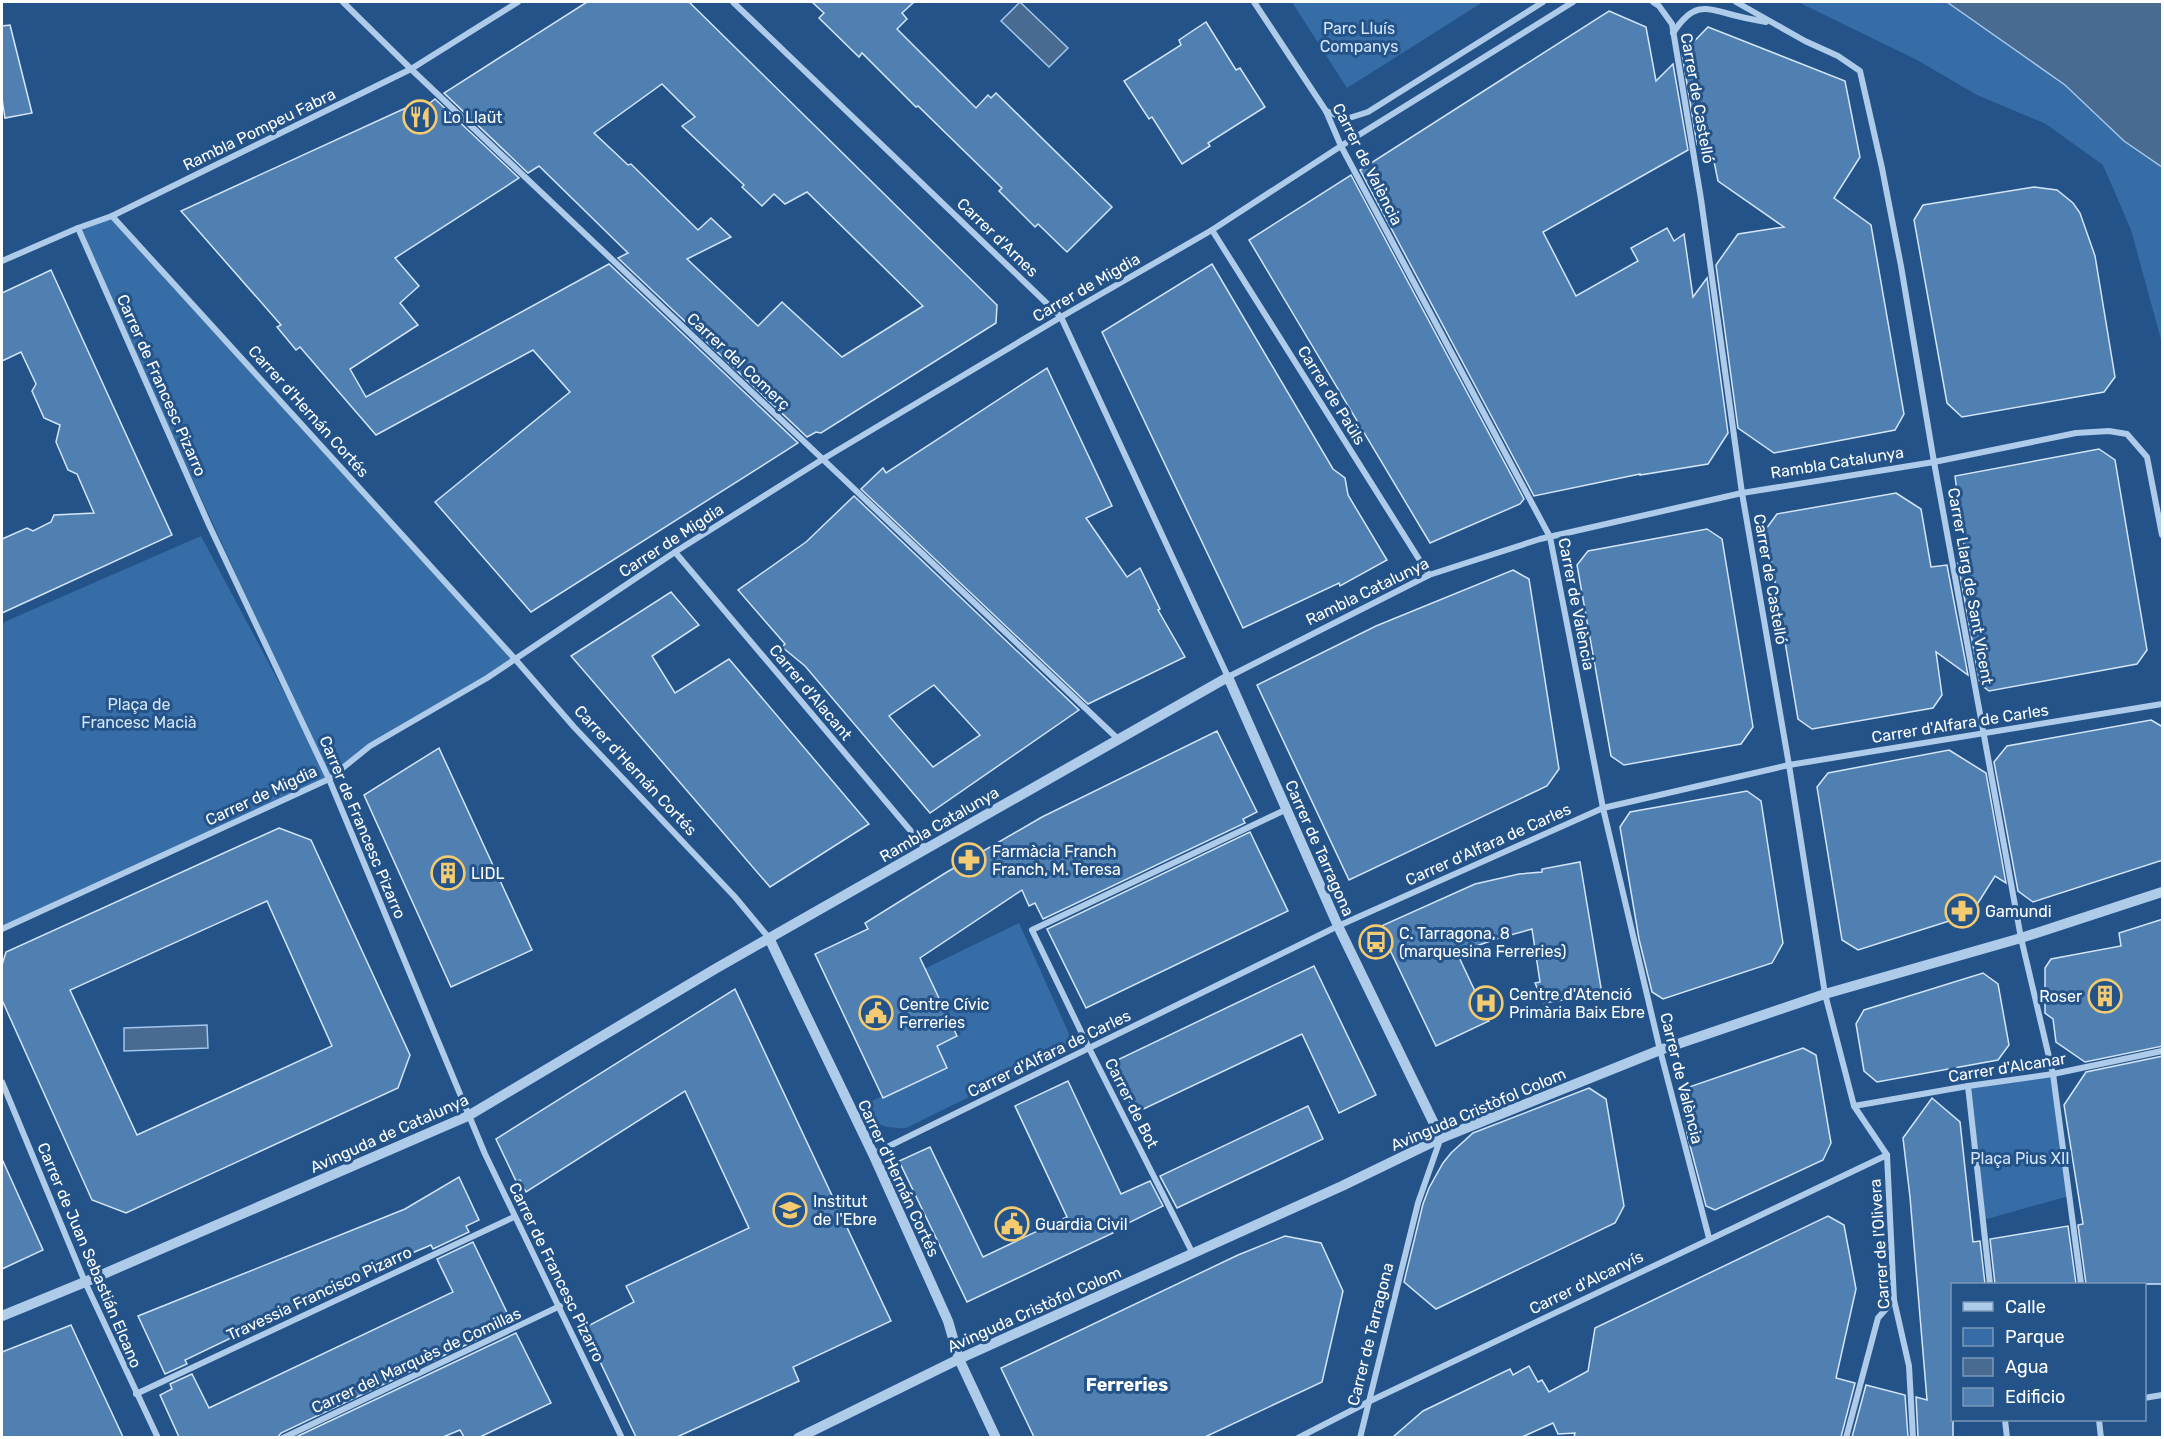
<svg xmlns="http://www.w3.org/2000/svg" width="2164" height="1439" font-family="Rubik,sans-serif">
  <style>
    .green { fill: #376da6 }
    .water { fill: #496b91; stroke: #a3c6eb; stroke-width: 1.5 }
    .building { fill: #507fb2; stroke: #d3e5f7; stroke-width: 1.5; fill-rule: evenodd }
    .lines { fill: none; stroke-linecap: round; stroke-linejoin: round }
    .minor { stroke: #afcbea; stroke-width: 6 }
    .tertiary { stroke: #afcbea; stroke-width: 10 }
    .labels { text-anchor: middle; stroke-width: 6; stroke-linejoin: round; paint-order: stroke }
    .park-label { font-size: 16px; fill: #d3e5f7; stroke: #235389 }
    .street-label { font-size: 16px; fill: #fff; stroke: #235389 }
    .poi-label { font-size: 16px; fill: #fff; stroke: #235389; text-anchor: start }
    .neighbourhood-label { font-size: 18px; font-weight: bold; fill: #fff; stroke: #235389 }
  </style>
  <rect width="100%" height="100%" fill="#235389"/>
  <g class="green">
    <path d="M1292,2H1483L1347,88Z"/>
    <path d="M1798,2H1947L2065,85L2124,141L2162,167V343L2131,230L2103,165L2046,124L1977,95L1917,60Z"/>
    <path d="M112,216L515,659L370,746L329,779L2,929V623L201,536L323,765L78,228Z"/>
    <path d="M1019,923L1074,1045L906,1128C885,1129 872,1125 863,1105L937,1071L928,1050L961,1034L924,969Z"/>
    <path d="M2053,1074L2069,1196L1983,1220L1968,1086Z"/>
  </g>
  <g class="water">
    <path d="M1020,2L1068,48L1049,67L1001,21Z"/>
    <path d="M1947,2H2162V167L2124,141L2065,85Z"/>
    <path d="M207,1025L208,1048L124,1051V1028Z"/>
  </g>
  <g class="building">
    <path d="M587,2H689L997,305L996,323L821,433L816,432L807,437L618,258L628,253L539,166L528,173L444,93ZM662,84L695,117L682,126L744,185L742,187L762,206L774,194L785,204L807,192L923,306L842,357L782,302L758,326L687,259L731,237L711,218L698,230L631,164L628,165L594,133Z"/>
    <path d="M812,2H914L902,13L907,19L897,29L976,108L988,95L991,98L996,93L1112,207L1067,252L1038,224L1035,227L999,191L1002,188L918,106L916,107L862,53L859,57L819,18L824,13Z"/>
    <path d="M1609,11L1646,27L1656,81L1673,64L1688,150L1543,232L1576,296L1638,261L1631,248L1667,228L1674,241L1684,234L1693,297L1707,278L1728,433L1708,464L1640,475V474L1534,496L1360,170Z"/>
    <path d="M1206,22L1236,70L1240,68L1265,107L1208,143L1210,146L1182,164L1152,117L1149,119L1124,81L1181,45L1179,40Z"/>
    <path d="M10,25L32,113L5,118L2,99V26Z"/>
    <path d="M1708,27L1845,81L1860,157L1834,198L1871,225L1904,414L1895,430L1774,453L1738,428L1716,265L1738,234L1784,227L1718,181L1709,137L1697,144L1682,54Z"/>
    <path d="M435,99L519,178L395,258L419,286L400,303L418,325L350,369L366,397L609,264L798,443L531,612L435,502L570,392L533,350L376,435L300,347L296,350L277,327L281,325L181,211L421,101L426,106Z"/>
    <path d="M1351,175L1524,499L1520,504L1430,543L1249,240Z"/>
    <path d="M2034,187L2057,190L2073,203L2080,213L2095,256L2115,377L2104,392L1962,417L1947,403L1914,220L1923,205Z"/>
    <path d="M1212,264L1333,469L1345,478L1348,495L1387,560L1340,586L1339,583L1243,628L1102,332Z"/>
    <path d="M51,270L172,535L2,613V539L27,528L33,531L51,522L54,515L94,513L77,474L68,470L56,442L60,425L44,418L32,391L36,384L21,352L2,361V293Z"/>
    <path d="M1047,368L1112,506L1086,518L1127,577L1140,568L1160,609L1158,610L1185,657L1088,704L861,489L883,468L886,473Z"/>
    <path d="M2099,449L2115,460L2147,650L2137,664L1989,691L1980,684L1958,563L1966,562L1955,476Z"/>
    <path d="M1896,493L1921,509L1931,567L1947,565L1968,675L1936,652L1942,695L1933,708L1812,729L1798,719L1766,529L1777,514Z"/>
    <path d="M854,496L1079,710L930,813L805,666L782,647L785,644L738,590L806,542ZM934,685L980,735L933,767L889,716Z"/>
    <path d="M1707,529L1722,539L1753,727L1741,744L1624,765L1611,756L1577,565L1588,551Z"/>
    <path d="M1513,570L1529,579L1559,769L1547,786L1349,880L1257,685L1376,626Z"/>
    <path d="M671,592L699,625L652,656L675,693L729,659L869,824L770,887L571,656Z"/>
    <path d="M2151,720L2163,727V860L2033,902L2018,891L1994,762L2007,746Z"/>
    <path d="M1217,731L1257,812L1243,819L1245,823L1043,919L1035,903L1029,906L1022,890L920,958L957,1036L937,1046L947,1068L883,1098L815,954L868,929L865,923L947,872L1042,817Z"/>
    <path d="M439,748L532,950L451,987L364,795Z"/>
    <path d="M1949,750L1986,773L2006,883L1995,876L1971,914L1858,950L1842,940L1817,787L1828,773Z"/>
    <path d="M1747,791L1761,801L1783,943L1772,963L1663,999L1652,992L1639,939L1620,827L1630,812Z"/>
    <path d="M279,828L311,840L410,1055L398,1088L126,1213L92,1200L2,1000V965L6,952ZM267,901L332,1046L137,1135L70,990Z"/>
    <path d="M1250,832L1288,911L1086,1008L1047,929Z"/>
    <path d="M1580,862L1602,994L1544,1003L1535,983L1540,982L1532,929L1496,939L1457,953L1489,1021L1436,1046L1379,927L1475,884L1519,874L1542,872V869Z"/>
    <path d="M2163,919V1046L2085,1062L2056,1042L2053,1019L2045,1013V968L2051,959L2121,946L2119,933Z"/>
    <path d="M1314,966L1376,1095L1339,1113L1302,1034L1135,1113L1111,1063Z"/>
    <path d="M1983,973L1998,984L2009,1045L1998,1060L1877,1082L1864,1071L1856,1024L1864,1010Z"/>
    <path d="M735,989L891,1321L793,1367L799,1381L677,1437H636L584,1328L634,1302L626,1286L749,1228L685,1091L526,1192L520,1180L516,1181L496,1139Z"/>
    <path d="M1803,1048L1816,1055L1831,1143L1823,1160L1715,1210L1706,1206L1688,1138L1681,1100L1689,1087Z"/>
    <path d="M2163,1056V1284H2086L2078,1225L2083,1224L2064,1105L2086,1072Z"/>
    <path d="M1068,1081L1121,1194L1150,1181L1163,1206L1112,1231L1113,1233L967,1302L899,1161L930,1147L983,1257L1067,1217L1015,1106Z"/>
    <path d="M1589,1088L1606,1099L1624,1206L1615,1223L1436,1309L1404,1282L1423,1204L1429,1188L1443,1163L1451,1153L1473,1133Z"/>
    <path d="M1932,1098L1960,1122L1973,1242L1980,1241L1985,1284H1953V1437H1918L1916,1397L1927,1400L1910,1197L1903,1138Z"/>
    <path d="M1308,1106L1323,1139L1177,1208L1160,1176Z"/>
    <path d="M2,1159L43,1250L2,1269Z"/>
    <path d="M459,1177L479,1220L466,1226L469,1232L433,1249L431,1245L374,1269L185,1360L187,1364L165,1374L138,1316L405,1209Z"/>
    <path d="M1828,1216L1844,1225L1856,1289L1836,1378L1855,1383L1841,1437H1574L1575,1433L1558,1434L1553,1423L1522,1437H1393L1423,1411L1510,1369L1513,1375L1529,1366L1538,1382L1542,1380L1549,1392L1588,1371L1595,1328Z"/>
    <path d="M2068,1226L2076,1284H1995L1990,1239Z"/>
    <path d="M1285,1236L1321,1243L1343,1291L1322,1382L1205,1437H1034L1001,1368L1238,1255Z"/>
    <path d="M473,1242L512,1323L281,1433L278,1437H179L160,1395L172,1389L170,1384L192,1374L209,1408L453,1292L437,1259Z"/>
    <path d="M71,1325L123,1437H2V1352Z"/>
    <path d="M516,1333L551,1403L480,1437H464L460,1430L443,1437H296Z"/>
    <path d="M1866,1385L1905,1395L1908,1437H1852Z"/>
  </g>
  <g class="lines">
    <g class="minor">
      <path d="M343,2L411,69L1118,739"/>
      <path d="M733,2L1061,317L1228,677L1429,575L1540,539L1742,493L1934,462L2076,433L2109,431L2127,434L2147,457L2162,535"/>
      <path d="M1254,2L1326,111L1341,146L1550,537L1603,808L1660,1050L1709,1238"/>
      <path d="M1653,2L1659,6L1672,24L1701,199L1742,493L1789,765L1825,994L1854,1106L1887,1155"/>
      <path d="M1736,2L1805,41L1838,56L1860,71L1882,168L1901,266L1934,462L2021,938L2053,1074L2081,1284"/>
      <path d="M1673,33C1692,4 1702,6 1733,15C1744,18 1755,20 1766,22"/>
      <path d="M1326,111L1346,119L1368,112L1543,2"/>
      <path d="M112,216L515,659L574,727L735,897L769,938"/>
      <path d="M78,228L209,525L329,779L485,1154L622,1438"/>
      <path d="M1212,230L1429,575"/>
      <path d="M2,261L78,228L112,216L411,69L518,2"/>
      <path d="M675,552L926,849"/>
      <path d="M2,929L329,779L370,746L487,678L675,552L823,459L1061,317L1212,230L1341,146L1573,2"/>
      <path d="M2,1082L85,1282L158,1438"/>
      <path d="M1968,1086L1990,1284"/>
      <path d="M1854,1106L1968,1086L2053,1074L2162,1051"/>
      <path d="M873,1154L1338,926L1603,808L1789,765L2162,704"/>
      <path d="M1887,1155L1894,1300L1909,1366L1913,1438"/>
      <path d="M1193,1254L1089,1048L1032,930L1287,809"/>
      <path d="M136,1394L514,1217"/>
      <path d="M2144,1398L2162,1395"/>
      <path d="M2005,1420L2007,1438"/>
      <path d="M2099,1420L2101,1438"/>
      <path d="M283,1438L560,1306"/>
      <path d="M1298,1438L1368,1402L1887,1155"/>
      <path d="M1360,1438L1418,1203L1440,1140"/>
      <path d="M1846,1438L1878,1318L1894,1300"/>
    </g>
    <g class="tertiary">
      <path d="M769,938L873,1154L948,1321L959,1359L996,1438"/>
      <path d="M2,1316L85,1282L468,1116L715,969L1228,677L1338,926L1441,1138"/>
      <path d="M798,1438L959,1359L1342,1186L1441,1138L1660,1050L1825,994L2021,938L2162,892"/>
    </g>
  </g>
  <defs>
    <g id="restaurant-ring" transform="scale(1.725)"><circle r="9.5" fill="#235389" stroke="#f5cb71" stroke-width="1.5"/><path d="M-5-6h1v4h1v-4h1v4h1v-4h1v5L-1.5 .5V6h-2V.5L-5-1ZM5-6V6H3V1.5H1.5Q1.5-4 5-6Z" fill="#f5cb71"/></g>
    <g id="pharmacy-ring" transform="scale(1.725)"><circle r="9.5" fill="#235389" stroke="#f5cb71" stroke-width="1.5"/><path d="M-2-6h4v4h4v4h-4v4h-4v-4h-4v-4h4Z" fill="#f5cb71"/></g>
    <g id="building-ring" transform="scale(1.725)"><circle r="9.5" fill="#235389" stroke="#f5cb71" stroke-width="1.5"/><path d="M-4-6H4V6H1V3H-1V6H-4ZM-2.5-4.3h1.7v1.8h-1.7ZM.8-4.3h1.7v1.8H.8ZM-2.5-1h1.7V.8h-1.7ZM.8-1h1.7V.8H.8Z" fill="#f5cb71"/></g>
    <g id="bus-ring" transform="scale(1.725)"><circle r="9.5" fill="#235389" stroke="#f5cb71" stroke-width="1.5"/><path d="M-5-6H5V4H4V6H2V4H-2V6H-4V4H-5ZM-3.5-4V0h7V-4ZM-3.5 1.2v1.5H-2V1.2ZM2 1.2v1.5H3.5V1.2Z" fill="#f5cb71"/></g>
    <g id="hospital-ring" transform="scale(1.725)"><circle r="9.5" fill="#235389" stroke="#f5cb71" stroke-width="1.5"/><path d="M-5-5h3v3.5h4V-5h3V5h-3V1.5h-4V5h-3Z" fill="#f5cb71"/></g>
    <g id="civic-ring" transform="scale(1.725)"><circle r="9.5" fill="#235389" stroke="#f5cb71" stroke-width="1.5"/><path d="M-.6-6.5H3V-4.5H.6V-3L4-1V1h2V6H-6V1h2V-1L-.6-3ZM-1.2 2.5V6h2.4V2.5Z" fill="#f5cb71"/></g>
    <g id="school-ring" transform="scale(1.725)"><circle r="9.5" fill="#235389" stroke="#f5cb71" stroke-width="1.5"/><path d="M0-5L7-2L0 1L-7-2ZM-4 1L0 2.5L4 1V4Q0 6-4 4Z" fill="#f5cb71"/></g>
  </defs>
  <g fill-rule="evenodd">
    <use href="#restaurant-ring" x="420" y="117"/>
    <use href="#pharmacy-ring" x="969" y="860"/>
    <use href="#building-ring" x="448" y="873"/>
    <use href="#pharmacy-ring" x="1962" y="911"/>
    <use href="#bus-ring" x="1376" y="942"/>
    <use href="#building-ring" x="2105" y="996"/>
    <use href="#hospital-ring" x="1486" y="1003"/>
    <use href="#civic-ring" x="876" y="1013"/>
    <use href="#school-ring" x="790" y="1210"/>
    <use href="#civic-ring" x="1012" y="1224"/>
  </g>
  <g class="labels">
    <g class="park-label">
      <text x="1359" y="34">Parc Lluís<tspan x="1359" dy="18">Companys</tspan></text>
      <text x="139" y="710">Plaça de<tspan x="139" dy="18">Francesc Macià</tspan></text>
      <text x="2020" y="1164">Plaça Pius XII</text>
    </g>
    <g class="street-label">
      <text transform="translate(1698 98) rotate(80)" y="6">Carrer de Castelló</text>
      <text transform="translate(259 129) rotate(-26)" y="6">Rambla Pompeu Fabra</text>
      <text transform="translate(1368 164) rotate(63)" y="6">Carrer de València</text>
      <text transform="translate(998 237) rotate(44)" y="6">Carrer d'Arnes</text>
      <text transform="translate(1086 287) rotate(-30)" y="6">Carrer de Migdia</text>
      <text transform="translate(739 361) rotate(43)" y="6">Carrer del Comerç</text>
      <text transform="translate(162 385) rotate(66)" y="6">Carrer de Francesc Pizarro</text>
      <text transform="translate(1332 395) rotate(58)" y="6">Carrer de Paüls</text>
      <text transform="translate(309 411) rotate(48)" y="6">Carrer d'Hernán Cortés</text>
      <text transform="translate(1837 462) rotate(-9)" y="6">Rambla Catalunya</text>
      <text transform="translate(671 540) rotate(-33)" y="6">Carrer de Migdia</text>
      <text transform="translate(1771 579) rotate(80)" y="6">Carrer de Castelló</text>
      <text transform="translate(1971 586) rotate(80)" y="6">Carrer Llarg de Sant Vicent</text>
      <text transform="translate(1367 591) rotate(-26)" y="6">Rambla Catalunya</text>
      <text transform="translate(1577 604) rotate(79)" y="6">Carrer de València</text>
      <text transform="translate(811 692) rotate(50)" y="6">Carrer d'Alacant</text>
      <text transform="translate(1960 723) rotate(-9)" y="6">Carrer d'Alfara de Carles</text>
      <text transform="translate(636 770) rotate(47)" y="6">Carrer d'Hernán Cortés</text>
      <text transform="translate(261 795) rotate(-25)" y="6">Carrer de Migdia</text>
      <text transform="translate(939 824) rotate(-30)" y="6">Rambla Catalunya</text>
      <text transform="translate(363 827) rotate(67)" y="6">Carrer de Francesc Pizarro</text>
      <text transform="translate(1488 844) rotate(-24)" y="6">Carrer d'Alfara de Carles</text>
      <text transform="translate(1320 848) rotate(66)" y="6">Carrer de Tarragona</text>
      <text transform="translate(1049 1053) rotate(-26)" y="6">Carrer d'Alfara de Carles</text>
      <text transform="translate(2007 1067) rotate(-9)" y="6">Carrer d'Alcanar</text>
      <text transform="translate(1682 1078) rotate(76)" y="6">Carrer de València</text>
      <text transform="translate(1132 1103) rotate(63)" y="6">Carrer de Bot</text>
      <text transform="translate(1478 1109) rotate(-23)" y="6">Avinguda Cristòfol Colom</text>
      <text transform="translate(389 1133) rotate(-24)" y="6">Avinguda de Catalunya</text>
      <text transform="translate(899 1178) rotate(65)" y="6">Carrer d'Hernán Cortés</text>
      <text transform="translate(1879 1244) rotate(-94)" y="6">Carrer de l'Olivera</text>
      <text transform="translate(90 1255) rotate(67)" y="6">Carrer de Juan Sebastián Elcano</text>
      <text transform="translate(557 1272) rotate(64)" y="6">Carrer de Francesc Pizarro</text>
      <text transform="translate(1586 1282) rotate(-26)" y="6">Carrer d'Alcanyís</text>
      <text transform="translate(319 1293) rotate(-25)" y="6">Travessia Francisco Pizarro</text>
      <text transform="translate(1034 1309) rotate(-24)" y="6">Avinguda Cristòfol Colom</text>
      <text transform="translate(1370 1334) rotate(-76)" y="6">Carrer de Tarragona</text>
      <text transform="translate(416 1360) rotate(-25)" y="6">Carrer del Marquès de Comillas</text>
    </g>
    <g class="poi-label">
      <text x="443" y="123">Lo Llaüt</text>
      <text x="992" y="857">Farmàcia Franch<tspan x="992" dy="18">Franch, M. Teresa</tspan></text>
      <text x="471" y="879">LIDL</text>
      <text x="1985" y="917">Gamundi</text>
      <text x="1399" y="939">C. Tarragona, 8<tspan x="1399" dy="18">(marquesina Ferreries)</tspan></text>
      <text x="1509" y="1000">Centre d'Atenció<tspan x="1509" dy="18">Primària Baix Ebre</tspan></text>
      <text x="2082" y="1002" text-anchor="end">Roser</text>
      <text x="899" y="1010">Centre Cívic<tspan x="899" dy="18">Ferreries</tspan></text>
      <text x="813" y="1207">Institut<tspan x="813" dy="18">de l'Ebre</tspan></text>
      <text x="1035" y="1230">Guardia Civil</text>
    </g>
    <g class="neighbourhood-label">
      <text x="1127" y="1391">Ferreries</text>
    </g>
  </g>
  <rect width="2164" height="1439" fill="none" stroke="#ffffff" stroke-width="6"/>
  <rect x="1951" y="1283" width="195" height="138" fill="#235389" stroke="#7b98b8" stroke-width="1.5"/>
  <rect x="1963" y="1302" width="30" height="9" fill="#afcbea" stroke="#7b98b8" stroke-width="1.5"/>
  <text x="2005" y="1313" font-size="18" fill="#ffffff">Calle</text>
  <rect x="1963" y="1328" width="30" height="18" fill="#376da6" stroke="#7b98b8" stroke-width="1.5"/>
  <text x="2005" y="1343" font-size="18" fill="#ffffff">Parque</text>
  <rect x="1963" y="1358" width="30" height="18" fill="#496b91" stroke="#7b98b8" stroke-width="1.5"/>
  <text x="2005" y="1373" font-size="18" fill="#ffffff">Agua</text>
  <rect x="1963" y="1388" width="30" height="18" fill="#507fb2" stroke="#7b98b8" stroke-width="1.5"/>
  <text x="2005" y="1403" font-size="18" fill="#ffffff">Edificio</text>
</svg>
